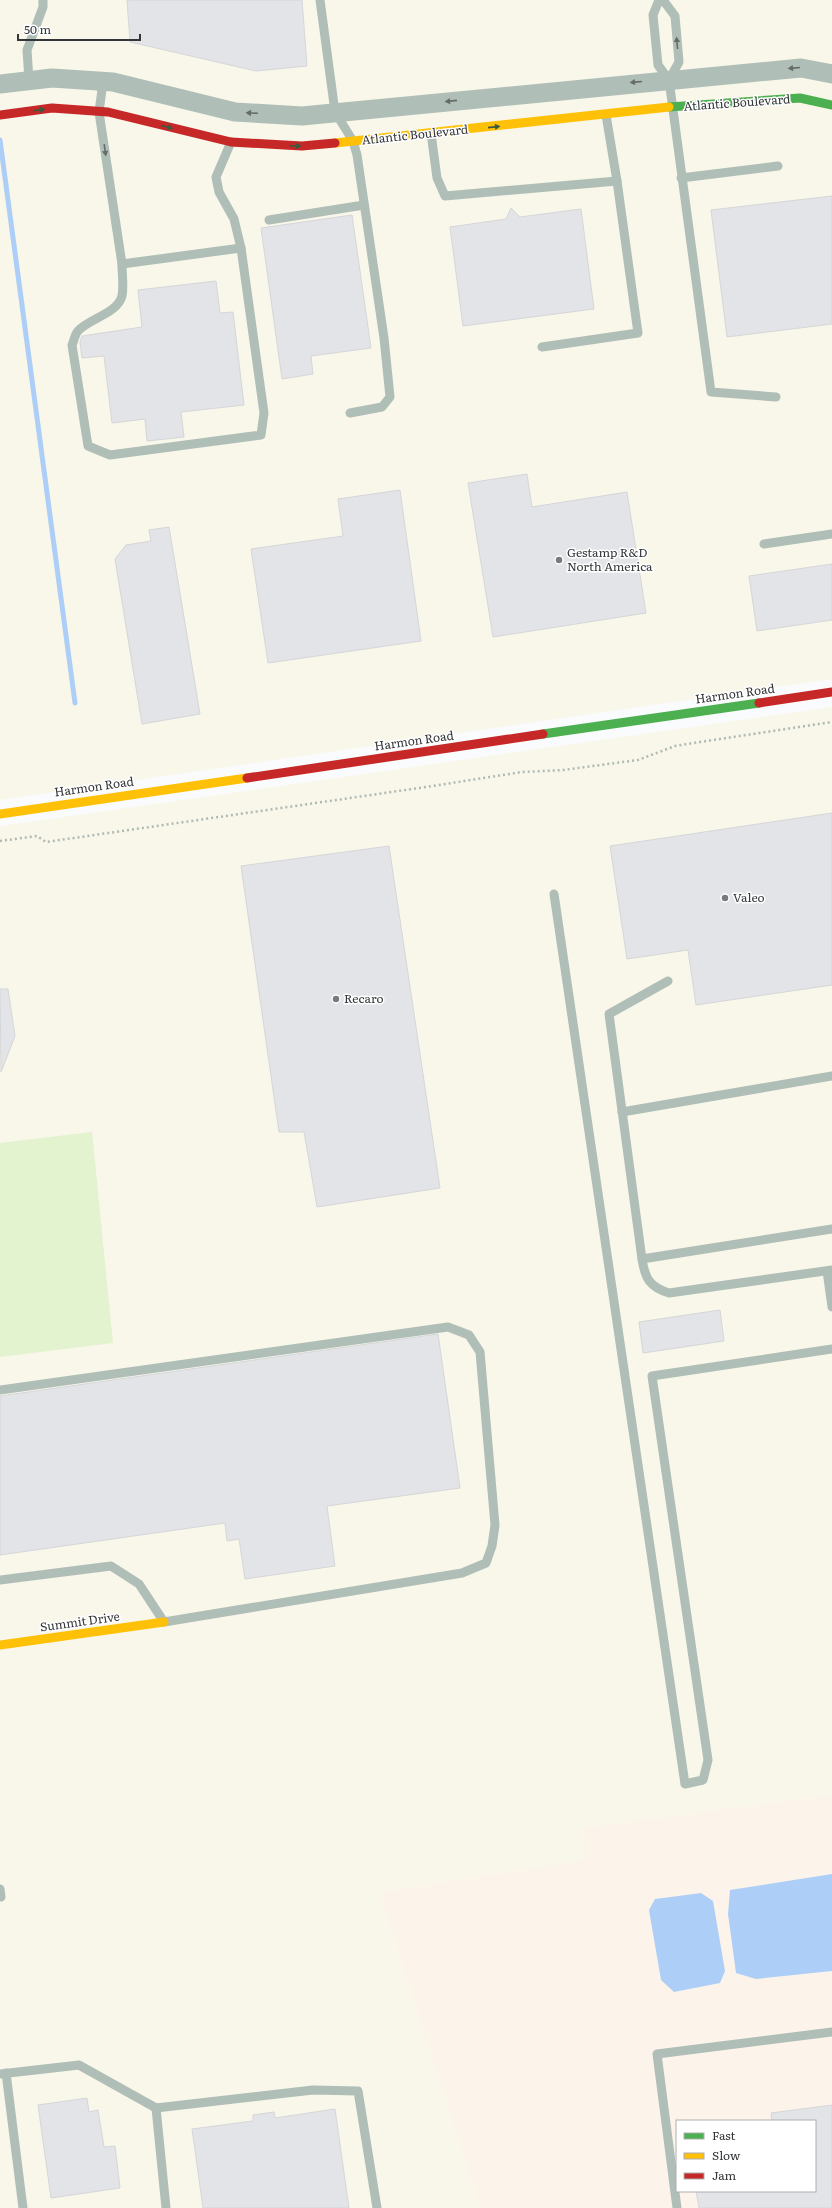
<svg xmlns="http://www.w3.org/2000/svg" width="832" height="2208" font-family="Literata,serif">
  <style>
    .commercial { fill: #fcf4eb; fill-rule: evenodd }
    .industrial { fill: #f9f6ea }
    .green { fill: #e3f2cf }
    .water { fill: #adcef6 }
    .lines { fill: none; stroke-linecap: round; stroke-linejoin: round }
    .stream { stroke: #adcef6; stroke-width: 5 }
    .building { fill: #e2e4e8; stroke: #d5d6d8 }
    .path { stroke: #afbab4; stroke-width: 2.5; stroke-dasharray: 2 3; stroke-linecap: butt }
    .lane { stroke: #afbeb6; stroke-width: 9 }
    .street { stroke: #afbeb6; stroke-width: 19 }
    .fast { stroke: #4caf50; stroke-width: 9 }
    .slow { stroke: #ffc107; stroke-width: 9 }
    .jam { stroke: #c62828; stroke-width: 9 }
    .oneway { fill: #656c6a }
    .oneway2 { fill: #3a5a3f }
    .poi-dot { fill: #797a7d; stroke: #fff; stroke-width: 1.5 }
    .labels { text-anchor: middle; stroke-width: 3; stroke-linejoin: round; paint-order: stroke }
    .street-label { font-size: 12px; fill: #333538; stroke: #fff }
    .poi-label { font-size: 12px; fill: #333538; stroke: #fff; text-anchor: start }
  </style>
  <rect width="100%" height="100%" fill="#fafbfd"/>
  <path class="commercial" d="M832,1795V2208H480L379,1893L584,1860L582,1828ZM677,2121H815V2191H677Z"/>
  <g class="industrial">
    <path d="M0,0H832V679L0,800Z"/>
    <path d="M832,707V1795L583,1828L585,1860L379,1893L480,2208H0V826Z"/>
  </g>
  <path class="green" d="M92,1132L113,1343L0,1357V1143Z"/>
  <g class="water">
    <path d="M832,1874V1971L756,1979L736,1973L728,1914L730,1890Z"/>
    <path d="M701,1893L713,1901L725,1971L720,1983L674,1992L661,1980L649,1910L655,1899Z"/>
  </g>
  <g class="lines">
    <path class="stream" d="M0,140L75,703"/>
  </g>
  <g class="building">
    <path d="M127,0H302L307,66L256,71L130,42Z"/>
    <path d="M832,196V324L727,337L711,210Z"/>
    <path d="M511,208L520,217L581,209L594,309L463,326L450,227L506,219Z"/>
    <path d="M352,215L371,348L311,356L313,374L282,379L261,228Z"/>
    <path d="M216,281L220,313L233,312L244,405L181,412L184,437L147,441L145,419L112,423L104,356L82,358L80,342L82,336L142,327L138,290Z"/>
    <path d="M527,474L532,507L627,492L646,613L493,637L468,483Z"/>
    <path d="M400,490L421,641L268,663L251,549L343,536L338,499Z"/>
    <path d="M169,527L200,714L142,724L115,559L126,545L151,541L149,530Z"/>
    <path d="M832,564V620L757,631L749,576Z"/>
    <path d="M832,813V985L696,1005L688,950L627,959L610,846Z"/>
    <path d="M389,846L440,1188L317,1207L304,1132H279L241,866Z"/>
    <path d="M0,989H8L15,1036L1,1072Z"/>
    <path d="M720,1310L724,1341L643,1353L639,1322Z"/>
    <path d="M438,1334L460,1488L327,1506L335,1566L245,1579L239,1539L227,1541L225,1523L0,1555V1396Z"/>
    <path d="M87,2098L89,2112L98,2110L104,2147L115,2146L120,2188L51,2198L38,2105Z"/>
    <path d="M832,2105V2208H699L696,2191H815V2121H772L771,2113Z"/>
    <path d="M335,2109L349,2208H203L192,2129L253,2121V2115L274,2112L275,2118Z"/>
  </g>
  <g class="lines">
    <path class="path" d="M0,841L37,836L46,842L426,787L522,772L563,770L638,760L675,746L687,744L832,722"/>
    <g class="lane">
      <path d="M320,0L335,112L353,141L357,155L384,338L390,397L382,407L350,413"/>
      <path d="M659,0L653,15L658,65L669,80L711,392L776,397"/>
      <path d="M663,0L675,16L679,62L669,80"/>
      <path d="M29,80L27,50L43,7V0"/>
      <path d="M103,82L99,112L122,264C122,275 124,286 122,296C117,314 90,318 78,331C75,334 74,341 72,345L88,446L110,455L261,435L264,413L241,248"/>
      <path d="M431,133L437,178L445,196L617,181L606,115"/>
      <path d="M681,178L778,166"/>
      <path d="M269,220L364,205"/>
      <path d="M122,264L241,248L234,219L219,192L216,177L231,142"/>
      <path d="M542,347L638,333L617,181"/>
      <path d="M764,544L832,534"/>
      <path d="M554,894L685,1784L703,1780L708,1760L652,1376L832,1349"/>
      <path d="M668,981L609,1014L642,1259C645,1279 650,1287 669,1293L832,1270"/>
      <path d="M622,1112L832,1076"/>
      <path d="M642,1259L832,1229"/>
      <path d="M827,1271L832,1307"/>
      <path d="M0,1390L448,1327L469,1335L480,1352L495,1525L492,1546L486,1563L462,1573L164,1622L139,1584L111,1566L0,1580"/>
      <path d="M0,1889L1,1897"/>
      <path d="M6,2073L23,2208"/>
      <path d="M0,2074L79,2065L156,2108L313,2090L358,2091L377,2208"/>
      <path d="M156,2108L166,2208"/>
      <path d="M677,2208L657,2054L832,2032"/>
    </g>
    <path class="street" d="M0,84L52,78L113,82L235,112L302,116L801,68L832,74"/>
    <g class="fast">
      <path d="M669,107L800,98L832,105"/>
      <path d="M543,734L759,703"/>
    </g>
    <g class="slow">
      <path d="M335,143L669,107"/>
      <path d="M0,814L247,778"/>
      <path d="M0,1645L164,1622"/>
    </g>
    <g class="jam">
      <path d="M0,115L52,108L108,112L231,142L302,146L335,143"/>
      <path d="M759,703L832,692"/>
      <path d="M247,778L543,734"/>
    </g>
  </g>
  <defs><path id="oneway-solid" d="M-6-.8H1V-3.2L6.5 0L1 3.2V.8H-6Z"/></defs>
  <g class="oneway">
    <use href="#oneway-solid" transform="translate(677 43) rotate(-95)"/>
    <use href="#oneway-solid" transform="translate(794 68) rotate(175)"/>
    <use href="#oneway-solid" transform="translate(636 82) rotate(175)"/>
    <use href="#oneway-solid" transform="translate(451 101) rotate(174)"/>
    <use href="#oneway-solid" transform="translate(252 113) rotate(-177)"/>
    <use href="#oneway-solid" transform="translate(105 150) rotate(82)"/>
  </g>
  <g class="oneway2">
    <use href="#oneway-solid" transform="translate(39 110) rotate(-7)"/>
    <use href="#oneway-solid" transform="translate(167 127) rotate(14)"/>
    <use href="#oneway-solid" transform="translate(494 127) rotate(-6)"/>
    <use href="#oneway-solid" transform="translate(295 146) rotate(3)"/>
  </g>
  <g class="poi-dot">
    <circle cx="559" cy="560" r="4"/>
    <circle cx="725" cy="898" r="4"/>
    <circle cx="336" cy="999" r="4"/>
  </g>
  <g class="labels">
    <g class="street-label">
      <text transform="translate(737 103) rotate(-4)" y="4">Atlantic Boulevard</text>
      <text transform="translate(415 135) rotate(-6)" y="4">Atlantic Boulevard</text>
      <text transform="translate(735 694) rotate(-8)" y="4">Harmon Road</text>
      <text transform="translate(414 741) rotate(-8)" y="4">Harmon Road</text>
      <text transform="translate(94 787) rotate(-8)" y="4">Harmon Road</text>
      <text transform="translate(80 1622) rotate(-8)" y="4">Summit Drive</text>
    </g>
    <g class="poi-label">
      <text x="567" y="557">Gestamp R&amp;D<tspan x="567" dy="14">North America</tspan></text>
      <text x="733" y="902">Valeo</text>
      <text x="344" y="1003">Recaro</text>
    </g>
  </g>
  <rect x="676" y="2120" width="140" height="72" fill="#ffffff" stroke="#adaeaf"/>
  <rect x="684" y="2133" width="20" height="6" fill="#4caf50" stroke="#adaeaf"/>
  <text x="712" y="2140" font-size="12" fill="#333538">Fast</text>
  <rect x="684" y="2153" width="20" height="6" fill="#ffc107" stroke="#adaeaf"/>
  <text x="712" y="2160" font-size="12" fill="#333538">Slow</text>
  <rect x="684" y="2173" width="20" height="6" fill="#c62828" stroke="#adaeaf"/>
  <text x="712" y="2180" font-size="12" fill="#333538">Jam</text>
  <path d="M18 34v6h122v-6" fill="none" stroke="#333538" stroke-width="2"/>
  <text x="24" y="34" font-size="12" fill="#333538" stroke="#ffffff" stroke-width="3" paint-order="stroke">50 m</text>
</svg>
